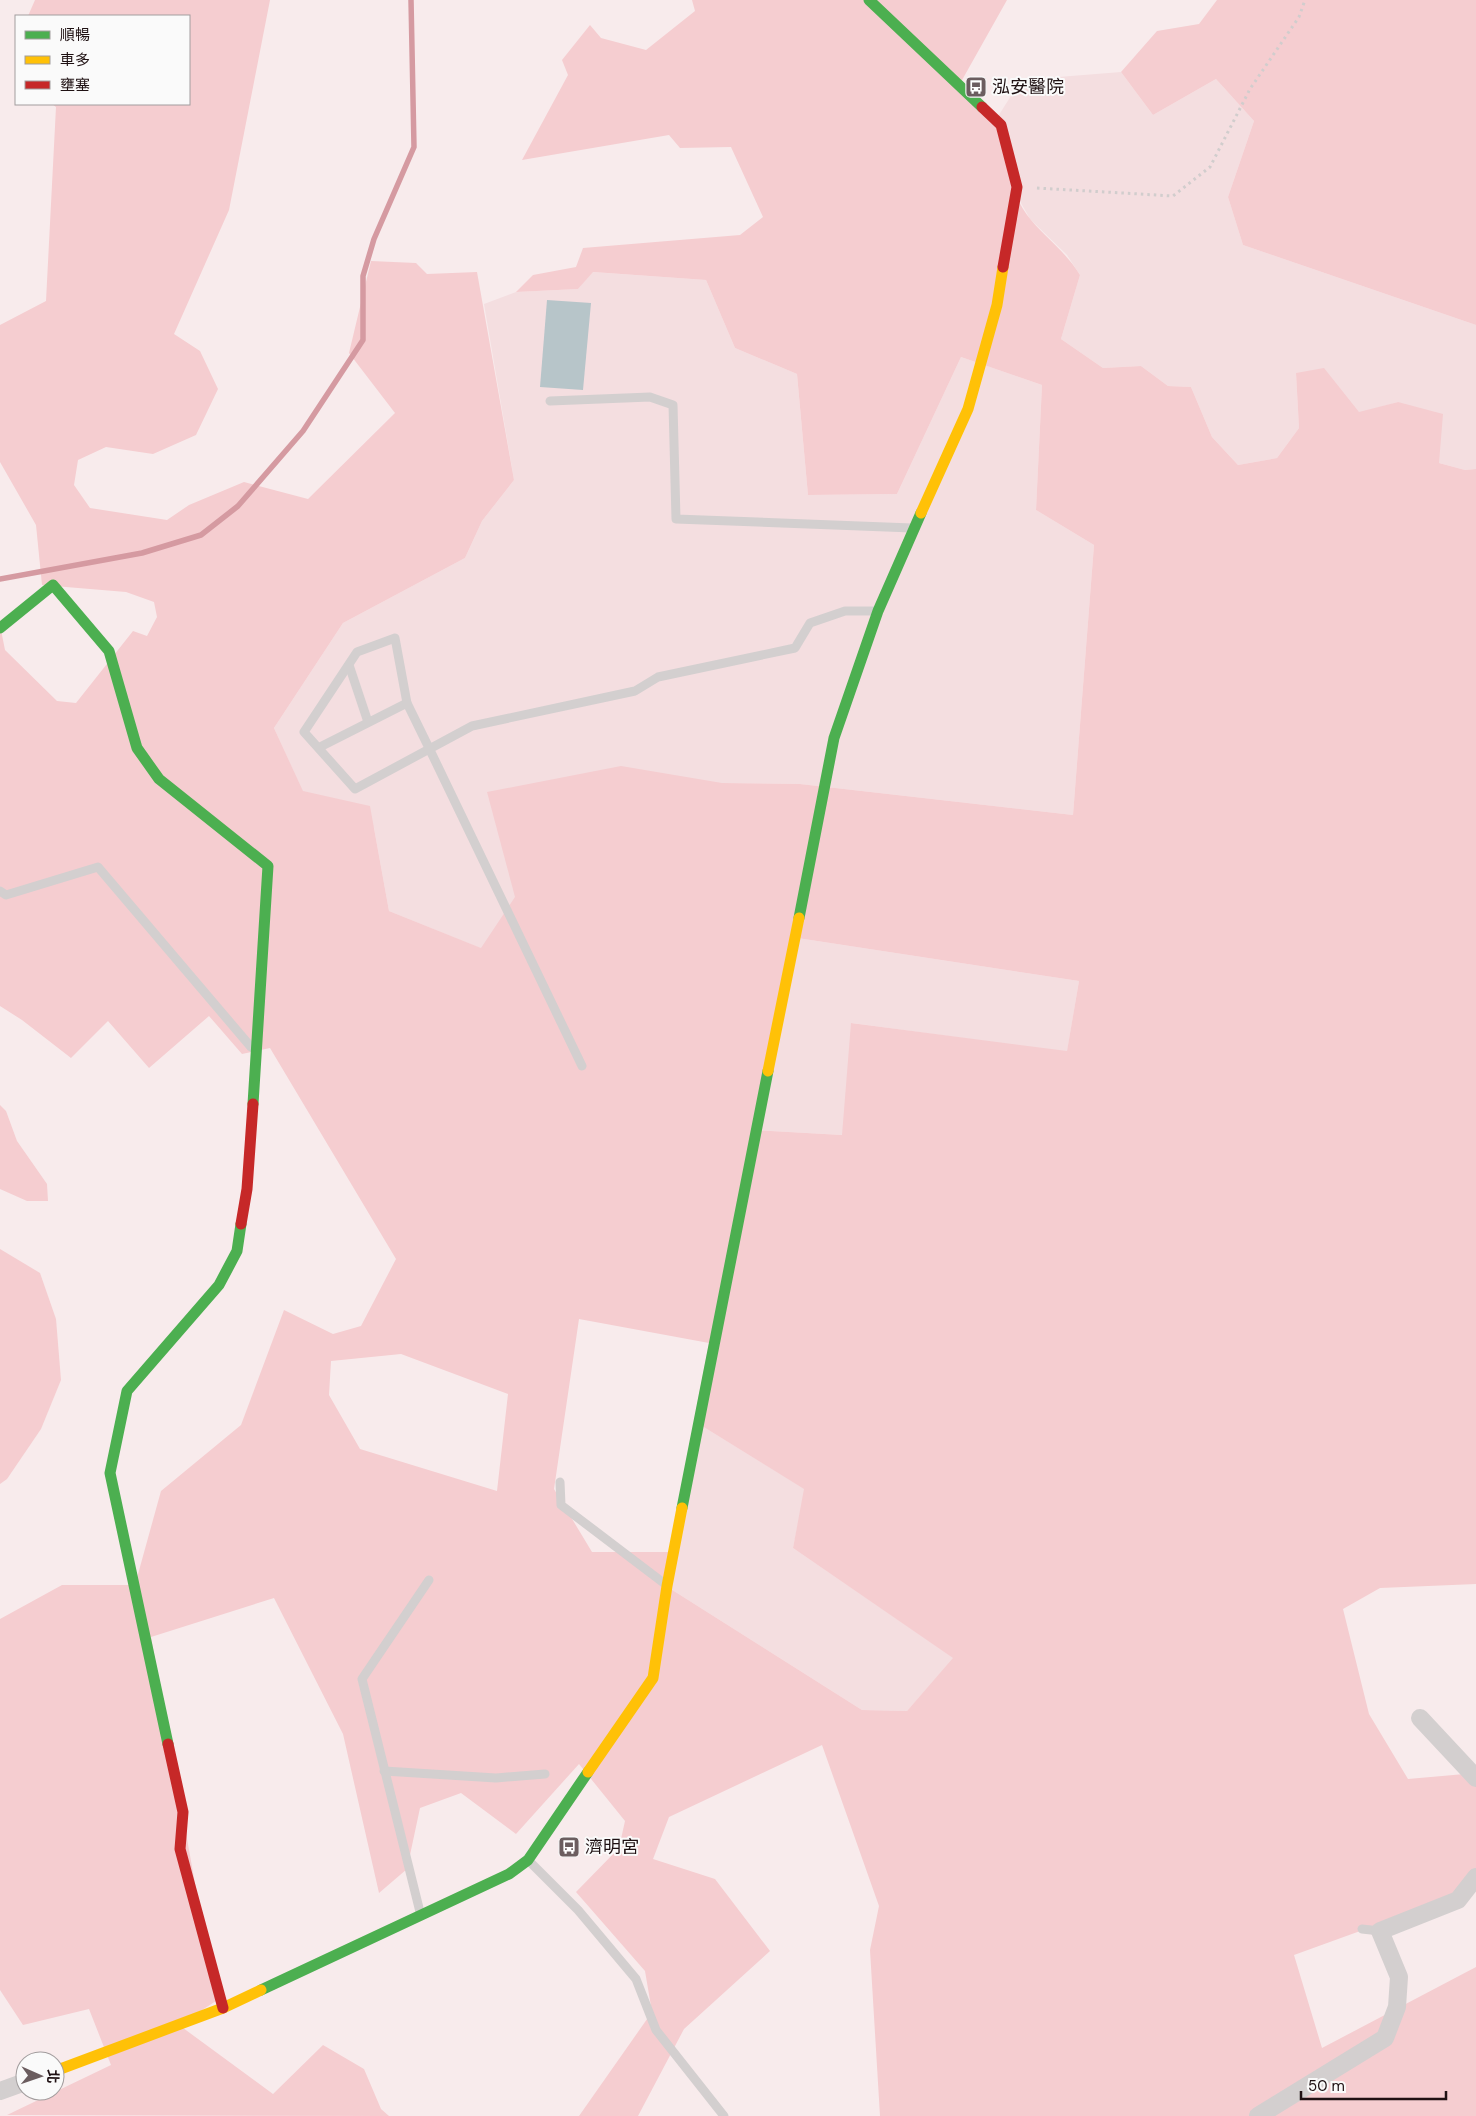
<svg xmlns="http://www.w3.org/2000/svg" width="1476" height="2116" font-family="'DM Sans','Noto Sans TC',sans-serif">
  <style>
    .built { fill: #f4dee0 }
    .green { fill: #f5cdd0; fill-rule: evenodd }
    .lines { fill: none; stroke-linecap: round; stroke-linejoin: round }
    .stream { stroke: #d59aa1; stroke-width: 5.5 }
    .building { fill: #b7c5c9 }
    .path { stroke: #d1cdcd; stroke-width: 3; stroke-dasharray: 2.5 4; stroke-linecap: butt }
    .lane { stroke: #d3cfcf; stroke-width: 9 }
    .street { stroke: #d3cfcf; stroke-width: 18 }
    .fast { stroke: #4caf50; stroke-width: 11 }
    .slow { stroke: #ffc107; stroke-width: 11 }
    .jam { stroke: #c62828; stroke-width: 11 }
    .labels { text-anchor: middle; stroke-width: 4; stroke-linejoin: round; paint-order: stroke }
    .poi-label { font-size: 18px; fill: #1f1113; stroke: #fafafa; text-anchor: start }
  </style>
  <rect width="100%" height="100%" fill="#f8ebec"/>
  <g class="built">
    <path d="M1121,72L1153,115L1216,79L1254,121L1228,197L1243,245L1476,325V469L1465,470L1439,463L1398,402L1359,413L1296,373L1299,428L1277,458L1238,465L1212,437L1191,387L1168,386L1141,366L1103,368L1061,339L1080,275L1067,255L1030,219L1012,187L997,118L1021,80Z"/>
    <path d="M592,272L706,280L735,348L797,374L808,495L897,494L961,357L1042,385L1036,510L1094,545L1073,815L800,784L722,783L604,1075L480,948L389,911L374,828L367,816L341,800L303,792L274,728L343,623L465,558L482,521L514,480L484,304L516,292L578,289Z"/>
    <path d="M791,937L1079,981L1067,1052L852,1023L843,1135L752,1130Z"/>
    <path d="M694,1421L805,1489L793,1548L954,1658L907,1711L862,1710L666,1586Z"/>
  </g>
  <g class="green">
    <path d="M35,0H270L229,210L174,334L200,351L218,389L196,435L153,454L106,447L78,460L74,485L90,508L167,520L189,505L244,482L308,499L395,413L349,353L371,261L416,263L427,274L477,272L514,480L482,521L465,558L343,623L274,728L303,791L370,806L389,911L481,948L515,897L487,792L621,766L722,783L800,784L1073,815L1094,545L1036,510L1042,385L961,357L897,494L808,495L797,374L735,348L706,280L593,272L578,289L516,292L533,275L576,267L583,248L740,235L763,217L731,147L680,148L669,135L522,160L568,75L562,60L590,25L601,38L646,50L695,11L692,0H1007L957,89L997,118C1004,152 1008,193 1031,220C1049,241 1065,251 1080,275L1061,339L1103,368L1141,366L1168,386L1191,387L1212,437L1238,465L1277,458L1299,428L1296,373L1324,368L1359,412L1398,402L1443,414L1439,463L1465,470L1476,469V1584L1380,1588L1343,1609L1369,1714L1408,1779L1476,1773V1889L1294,1955L1322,2048L1476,1967V2116H880L870,1950L879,1906L822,1745L669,1817L653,1859L715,1879L770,1951L684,2029L638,2116H579L652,2012L645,1971L576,1892L619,1848L625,1821L579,1764L516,1834L461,1793L420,1808L407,1869L379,1893L343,1734L274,1598L151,1637L216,2001L179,2025L273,2094L323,2045L364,2069L381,2109L389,2116L7,2115L111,2065L89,2009L23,2025L0,1990V1619L62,1585H135L161,1491L241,1425L284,1310L333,1334L361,1326L396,1259L270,1048L242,1054L209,1016L149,1068L108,1021L71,1058L22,1020L0,1006V625L5,650L57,701L76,703L133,631L147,636L157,617L154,602L126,592L42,585L36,525L0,462V325L46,301L56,107L52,104H189V16H28ZM791,937L1079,981L1067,1051L851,1023L842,1135L752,1130ZM579,1319L709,1343L694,1421L804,1489L793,1548L953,1658L907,1711L862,1710L666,1586L672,1552H592L554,1489ZM401,1354L508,1394L497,1491L360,1449L329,1395L331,1361Z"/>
    <path d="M1217,0H1476V325L1243,245L1228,197L1254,121L1216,79L1153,115L1121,72L1157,31L1199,24Z"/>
    <path d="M0,1105L6,1111L17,1141L47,1184L48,1201H27L0,1189Z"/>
    <path d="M0,1249L40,1273L56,1319L61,1380L41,1429L7,1479L0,1484Z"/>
  </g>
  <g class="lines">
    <path class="stream" d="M0,579L142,553L201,535L238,506L303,431L363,340V276L374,239L414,147L411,0"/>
  </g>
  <path class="building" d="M547,300L591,303L583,390L540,387Z"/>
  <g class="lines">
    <path class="path" d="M1037,188L1173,196L1210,167L1250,89L1299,17L1305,0"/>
    <g class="lane">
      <path d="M550,401L650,397L673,405L676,519L912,528"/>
      <path d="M349,665L368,722"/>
      <path d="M320,747L407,703"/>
      <path d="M0,891L6,895L98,867L251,1047"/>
      <path d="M582,1066L429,748L407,703L395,638L357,652L304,732L355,789L472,726L635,691L658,677L795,648L810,623L845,611H876"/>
      <path d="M560,1482L561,1505L665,1584"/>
      <path d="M384,1771L496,1778L545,1774"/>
      <path d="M530,1862L578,1910L636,1979L656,2030L724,2116"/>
      <path d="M420,1912L362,1679L429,1580"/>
      <path d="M1362,1929L1380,1931"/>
    </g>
    <g class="street">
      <path d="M1420,1718L1476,1778"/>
      <path d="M0,2091L25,2082"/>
      <path d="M1258,2116L1385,2038L1397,2007L1399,1977L1380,1931L1458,1900L1476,1877"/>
    </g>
    <g class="fast">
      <path d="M869,0L982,107"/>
      <path d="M0,628L53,585L109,651L137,748L159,779L268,866L253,1104"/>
      <path d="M799,918L834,738L878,611L921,513"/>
      <path d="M682,1508L768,1071"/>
      <path d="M168,1744L110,1473L127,1391L219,1285L237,1251L241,1224"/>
      <path d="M261,1990L509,1874L528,1860L588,1772"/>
    </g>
    <g class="slow">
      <path d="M921,513L968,409L997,305L1003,267"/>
      <path d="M768,1071L799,918"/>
      <path d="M588,1772L653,1678L667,1586L682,1508"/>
      <path d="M55,2071L223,2008L261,1990"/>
    </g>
    <g class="jam">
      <path d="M982,107L1001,125L1017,187L1003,267"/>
      <path d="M241,1224L247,1189L253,1104"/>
      <path d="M168,1744L183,1812L180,1849L223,2008"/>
    </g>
  </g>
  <defs>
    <g id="bus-square" transform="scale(1.125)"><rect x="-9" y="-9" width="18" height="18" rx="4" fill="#6b5d5f" stroke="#fafafa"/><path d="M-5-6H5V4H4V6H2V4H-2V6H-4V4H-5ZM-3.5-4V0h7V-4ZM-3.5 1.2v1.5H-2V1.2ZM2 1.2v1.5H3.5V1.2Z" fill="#fff"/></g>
  </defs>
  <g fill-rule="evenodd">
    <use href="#bus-square" x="976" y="87"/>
    <use href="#bus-square" x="569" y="1847"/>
  </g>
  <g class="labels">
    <g class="poi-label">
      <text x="992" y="93">泓安醫院</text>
      <text x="585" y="1853">濟明宮</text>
    </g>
  </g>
  <rect x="15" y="15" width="175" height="90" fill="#fafafa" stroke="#a29d9e"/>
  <rect x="25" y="31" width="25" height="8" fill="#4caf50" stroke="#a29d9e"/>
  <text x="60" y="40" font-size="15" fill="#1f1113">順暢</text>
  <rect x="25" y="56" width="25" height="8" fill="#ffc107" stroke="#a29d9e"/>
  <text x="60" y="65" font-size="15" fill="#1f1113">車多</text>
  <rect x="25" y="81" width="25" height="8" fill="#c62828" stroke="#a29d9e"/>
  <text x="60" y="90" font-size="15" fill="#1f1113">壅塞</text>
  <g transform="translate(40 2076) rotate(92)"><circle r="24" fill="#fafafa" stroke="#a29d9e"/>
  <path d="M0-4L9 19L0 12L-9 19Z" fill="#6b5d5f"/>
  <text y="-8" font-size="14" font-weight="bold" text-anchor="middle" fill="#1f1113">北</text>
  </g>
  <path d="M1301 2091v8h145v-8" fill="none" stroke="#1f1113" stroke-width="2.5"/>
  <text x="1308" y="2091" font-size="15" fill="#1f1113" stroke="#fafafa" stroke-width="4" paint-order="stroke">50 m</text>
</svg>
